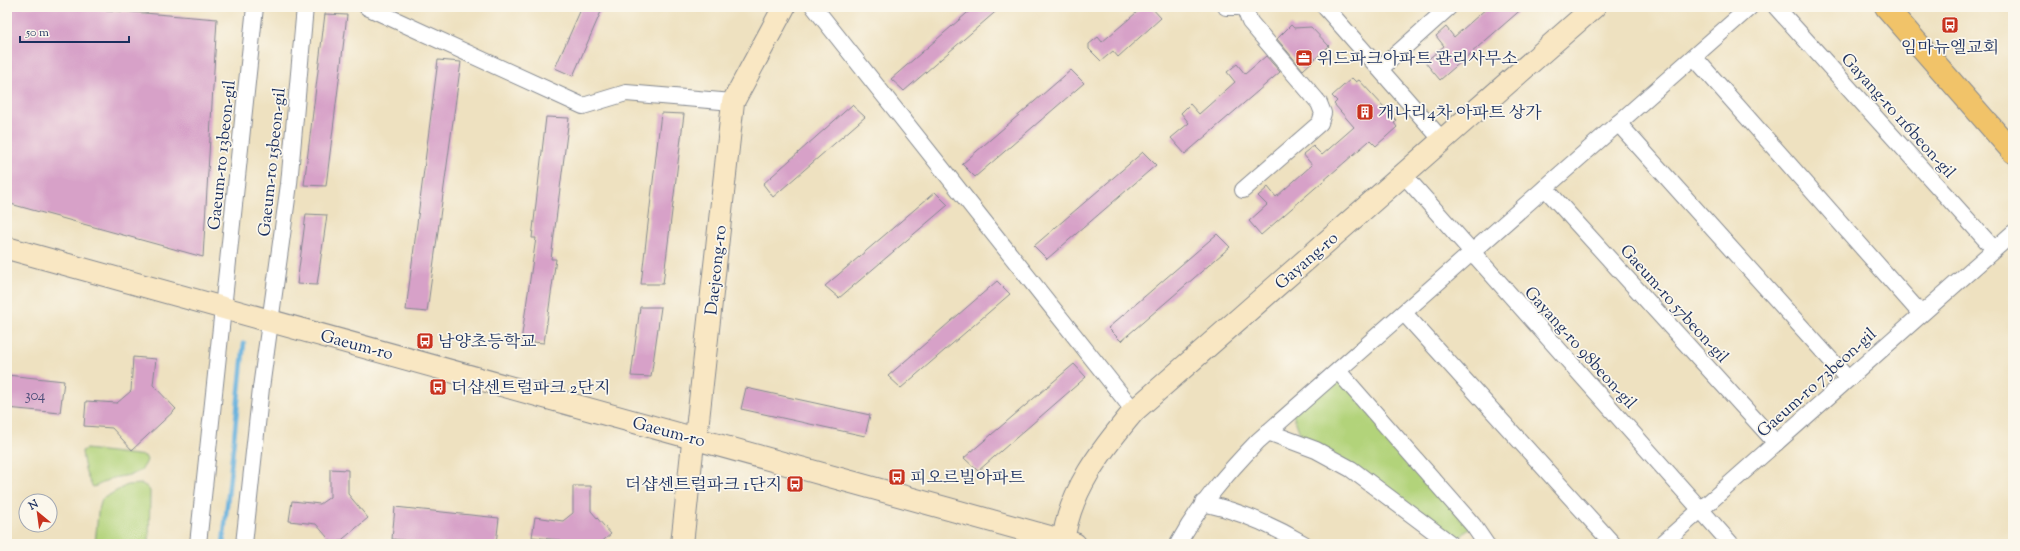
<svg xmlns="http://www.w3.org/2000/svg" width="2020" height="551" font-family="'Sorts Mill Goudy','Noto Serif KR',serif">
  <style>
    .green { fill: #b2d37a; stroke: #66816c }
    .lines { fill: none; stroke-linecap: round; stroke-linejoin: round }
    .stream { stroke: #65b0dd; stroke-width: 4.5 }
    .building { fill: #d7a1c8 }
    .street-casing { stroke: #84888f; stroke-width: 18 }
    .secondary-casing { stroke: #84888f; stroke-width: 24 }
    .primary-casing { stroke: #84888f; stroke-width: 24 }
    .street { stroke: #fff; stroke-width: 16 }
    .secondary { stroke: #f9e7c3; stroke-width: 22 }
    .primary { stroke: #f1c369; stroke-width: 22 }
    .labels { text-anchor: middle; stroke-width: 3.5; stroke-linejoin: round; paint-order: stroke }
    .number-label { font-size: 15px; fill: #4a4c78 }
    .poi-label { font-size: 17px; fill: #1b2f5e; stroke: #fbf7ec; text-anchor: start }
    .street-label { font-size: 17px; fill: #1b2f5e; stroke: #fbf7ec }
  </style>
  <rect width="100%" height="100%" fill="#fbf7ec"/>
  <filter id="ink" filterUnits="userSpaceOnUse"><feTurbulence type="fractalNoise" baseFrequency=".025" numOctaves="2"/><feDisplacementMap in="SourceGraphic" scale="8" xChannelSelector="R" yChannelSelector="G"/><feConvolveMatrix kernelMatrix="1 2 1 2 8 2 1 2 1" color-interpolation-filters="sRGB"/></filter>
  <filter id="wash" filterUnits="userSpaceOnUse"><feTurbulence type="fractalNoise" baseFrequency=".012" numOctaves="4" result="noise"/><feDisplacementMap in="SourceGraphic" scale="16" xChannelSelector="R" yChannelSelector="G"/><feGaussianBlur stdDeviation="0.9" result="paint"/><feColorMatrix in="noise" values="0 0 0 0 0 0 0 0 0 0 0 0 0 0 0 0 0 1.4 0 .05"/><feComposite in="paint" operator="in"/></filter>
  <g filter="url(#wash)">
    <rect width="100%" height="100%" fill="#eee1c0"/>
    <g class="green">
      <path d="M1338,371L1473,525L1453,544L1304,445L1292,411Z"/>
      <path d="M86,449L145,456L147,460C141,478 125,474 110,479C104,481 99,486 93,487C86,478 83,462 82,451Z"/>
      <path d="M142,484L147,487L150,491L149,544H95L98,513L102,499L127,485Z"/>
    </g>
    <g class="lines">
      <path class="stream" d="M223,544L244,343"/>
    </g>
    <g id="blocks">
      <g class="building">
        <path d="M7,7H71L217,19L203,257L7,203Z"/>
        <path d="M582,7H603L573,76L555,68Z"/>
        <path d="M974,7H1001L904,91L891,79Z"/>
        <path d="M1143,7H1151L1161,18L1118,57L1113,51L1101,61L1089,49V44L1098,37L1102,42Z"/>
        <path d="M1488,7H1524L1440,80L1425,62L1444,46L1436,36L1446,27L1454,37Z"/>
        <path d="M325,14L347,15L326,186L304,185Z"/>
        <path d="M1291,25L1294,28L1311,27L1329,46L1303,70L1277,39Z"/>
        <path d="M1266,56L1280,72L1185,154L1171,138L1189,123L1181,113L1190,104L1199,114L1235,82L1227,72L1237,64L1245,74Z"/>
        <path d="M438,60L461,62L427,312L406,310Z"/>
        <path d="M1071,70L1084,83L975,177L962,164Z"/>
        <path d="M1352,78L1356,82L1359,80L1397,121L1394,123L1397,127L1376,146L1370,140L1368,142L1261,235L1249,221L1267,205L1258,196L1268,187L1276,197L1312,165L1303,154L1313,146L1322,155L1354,127L1334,104L1337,101L1332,96Z"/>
        <path d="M852,105L865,117L773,197L763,184Z"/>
        <path d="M661,113L684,114L663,284H641Z"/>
        <path d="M546,117L569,118L551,259H556L544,343L521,341L536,238H532Z"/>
        <path d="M1143,152L1156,165L1047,259L1034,246Z"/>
        <path d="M935,192L948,205L839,298L825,286Z"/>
        <path d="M306,214L327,215L317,285L297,284Z"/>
        <path d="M1217,234L1230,247L1121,341L1108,328Z"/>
        <path d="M997,281L1010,294L901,388L888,376Z"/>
        <path d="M640,307H661L651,377L631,376Z"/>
        <path d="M133,357L156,359L153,385L176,409L132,450L112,428L84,426L86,401L117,403L131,391Z"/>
        <path d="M1074,364L1086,377L978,471L964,458Z"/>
        <path d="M7,375L64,381L60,413L7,408Z"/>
        <path d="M746,388L870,415L865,436L741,409Z"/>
        <path d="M330,469L348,470V494L368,518L337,544H333L316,524L289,521L292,501L320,504L330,497Z"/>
        <path d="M573,486H591V511L611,534L599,544H563L560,540L532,537L535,517L563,521L573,513Z"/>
        <path d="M395,507L499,518L496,544H436L392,539Z"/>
      </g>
    </g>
  </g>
  <g filter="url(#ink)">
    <use href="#blocks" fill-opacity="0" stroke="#84888f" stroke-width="1"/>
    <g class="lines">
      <g class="street-casing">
        <g id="street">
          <path d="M367,7L583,106L626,93L733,102"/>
          <path d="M814,7L1134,411"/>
          <path d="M1226,7H1243"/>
          <path d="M1325,7L1442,140"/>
          <path d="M1776,7L1994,249"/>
          <path d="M1694,57L1921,314"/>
          <path d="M1380,69L1449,7"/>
          <path d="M1618,123L1848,379"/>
          <path d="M1403,174L1731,544"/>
          <path d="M1545,188L1776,443"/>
          <path d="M1243,190L1320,123L1323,113L1319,103L1250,22L1244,7"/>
          <path d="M1404,313L1613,544"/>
          <path d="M1338,371L1473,525L1486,544"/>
          <path d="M1268,432L1316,450L1351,469L1451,544"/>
          <path d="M1203,503C1240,511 1272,525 1304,544"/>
          <path d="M198,544L255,7"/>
          <path d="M244,544L261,388L289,184L305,7"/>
          <path d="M1178,544C1200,504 1227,473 1258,441L1750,7"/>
          <path d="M1662,544L2013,233"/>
        </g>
      </g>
      <g class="secondary-casing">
        <g id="secondary">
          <path d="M7,248L1075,544"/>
          <path d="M682,544L693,443L696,438L733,102L784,7"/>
          <path d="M1063,544C1068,492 1102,449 1134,411L1594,7"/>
        </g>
      </g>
      <g class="primary-casing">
        <path id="primary" d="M1886,7L2013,152"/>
      </g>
      <use href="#street" class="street"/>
      <use href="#secondary" class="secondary"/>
      <use href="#primary" class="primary"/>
    </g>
  </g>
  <defs>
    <g id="bus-square" transform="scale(0.9)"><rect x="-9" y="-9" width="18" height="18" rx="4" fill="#c8321e" stroke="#fbf7ec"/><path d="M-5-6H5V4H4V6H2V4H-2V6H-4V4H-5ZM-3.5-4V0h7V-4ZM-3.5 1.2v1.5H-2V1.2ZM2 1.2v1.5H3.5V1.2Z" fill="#fff"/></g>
    <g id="office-square" transform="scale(0.9)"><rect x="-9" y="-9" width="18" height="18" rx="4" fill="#c8321e" stroke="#fbf7ec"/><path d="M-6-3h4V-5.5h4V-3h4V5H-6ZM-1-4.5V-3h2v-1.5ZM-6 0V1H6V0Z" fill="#fff"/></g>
    <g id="building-square" transform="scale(0.9)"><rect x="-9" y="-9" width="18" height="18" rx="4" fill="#c8321e" stroke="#fbf7ec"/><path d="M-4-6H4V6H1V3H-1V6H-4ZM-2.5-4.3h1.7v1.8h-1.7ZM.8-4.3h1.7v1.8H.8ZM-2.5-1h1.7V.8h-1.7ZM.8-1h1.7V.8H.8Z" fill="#fff"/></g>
  </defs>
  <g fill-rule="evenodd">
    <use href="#bus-square" x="1950" y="25"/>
    <use href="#office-square" x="1304" y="58"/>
    <use href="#building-square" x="1365" y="112"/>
    <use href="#bus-square" x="425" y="341"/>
    <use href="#bus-square" x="438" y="387"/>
    <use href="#bus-square" x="897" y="477"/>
    <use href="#bus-square" x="795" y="484"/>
  </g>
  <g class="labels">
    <g class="number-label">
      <text x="35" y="400">304</text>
    </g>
    <g class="poi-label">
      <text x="1950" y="53" text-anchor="middle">임마뉴엘교회</text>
      <text x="1317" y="64">위드파크아파트 관리사무소</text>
      <text x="1378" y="118">개나리4차 아파트 상가</text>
      <text x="438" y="347">남양초등학교</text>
      <text x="451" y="393">더샵센트럴파크 2단지</text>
      <text x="910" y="483">피오르빌아파트</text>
      <text x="782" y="490" text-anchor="end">더샵센트럴파크 1단지</text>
    </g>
    <g class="street-label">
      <text transform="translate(1899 115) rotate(48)" y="6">Gayang-ro 116beon-gil</text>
      <text transform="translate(221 155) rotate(-84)" y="6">Gaeum-ro 13beon-gil</text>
      <text transform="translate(271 162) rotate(-84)" y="6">Gaeum-ro 15beon-gil</text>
      <text transform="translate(1306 260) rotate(-41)" y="6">Gayang-ro</text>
      <text transform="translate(715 270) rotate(-84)" y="6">Daejeong-ro</text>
      <text transform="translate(1675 303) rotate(48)" y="6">Gaeum-ro 57beon-gil</text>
      <text transform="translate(357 344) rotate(15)" y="6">Gaeum-ro</text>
      <text transform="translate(1581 347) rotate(48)" y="6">Gayang-ro 98beon-gil</text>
      <text transform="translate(1816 382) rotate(-42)" y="6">Gaeum-ro 73beon-gil</text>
      <text transform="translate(669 431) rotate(15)" y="6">Gaeum-ro</text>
    </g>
  </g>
  <rect width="2020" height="551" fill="none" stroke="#fbf7ec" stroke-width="24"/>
  <g transform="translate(38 513) rotate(331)"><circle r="19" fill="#fbf7ec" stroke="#a1a7b3"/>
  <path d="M0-3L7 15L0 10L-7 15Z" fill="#c8321e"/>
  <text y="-6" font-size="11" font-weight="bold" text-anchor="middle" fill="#1b2f5e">N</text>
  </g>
  <path d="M20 36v6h109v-6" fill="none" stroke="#1b2f5e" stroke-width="2"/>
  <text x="26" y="36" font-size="12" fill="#1b2f5e" stroke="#fbf7ec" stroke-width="3" paint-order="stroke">50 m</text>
</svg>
